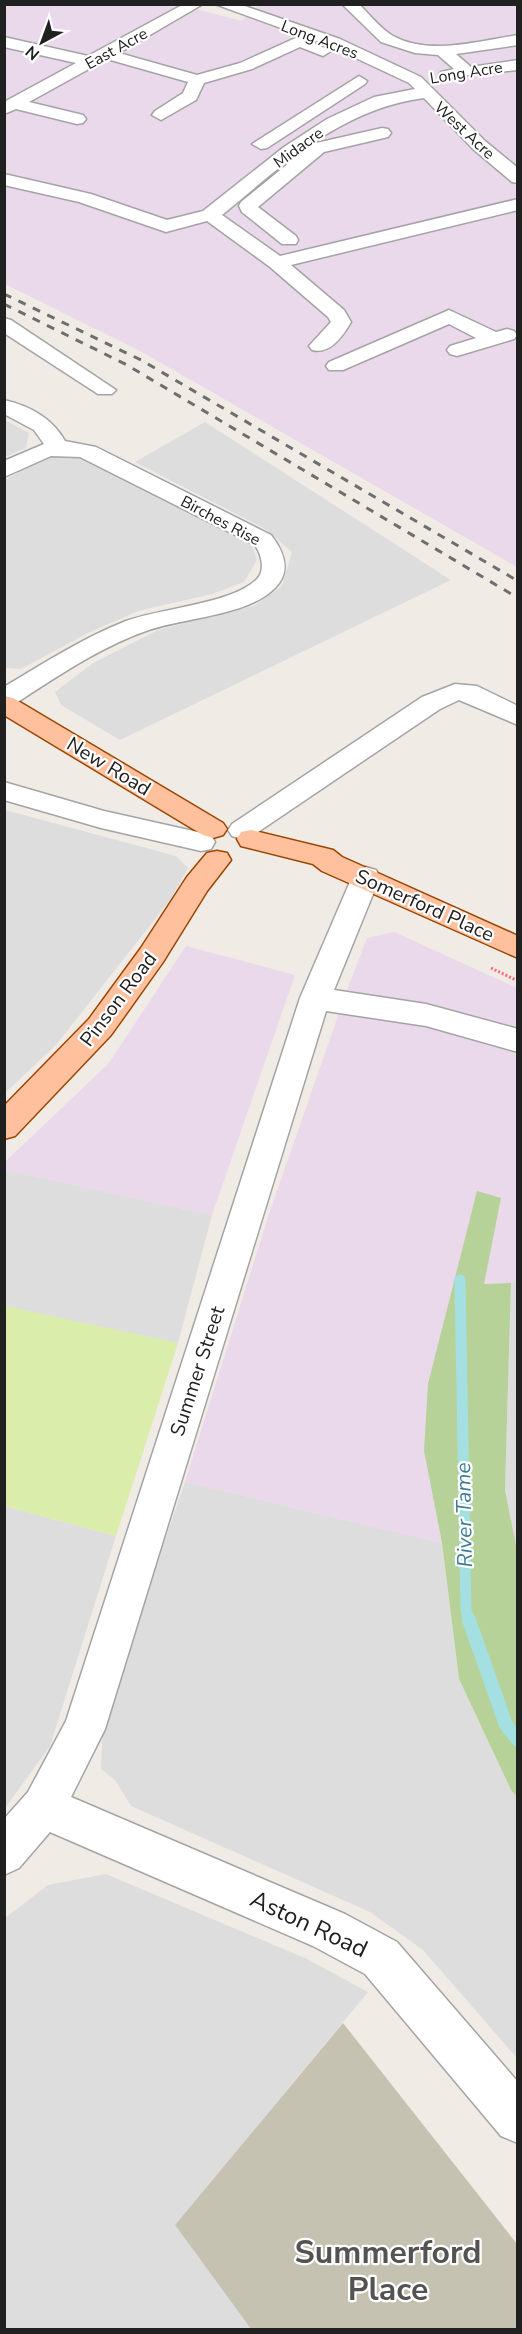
<svg xmlns="http://www.w3.org/2000/svg" width="522" height="2334" font-family="'Nunito Sans',sans-serif">
  <style>
    .residential { fill: #dedddd }
    .industrial { fill: #ead8eb }
    .construction { fill: #c6c2b1 }
    .grass { fill: #daedaa }
    .forest { fill: #b6d299 }
    .lines { fill: none; stroke-linecap: round; stroke-linejoin: round }
    .stream-far1 { stroke: #a4e0e1; stroke-width: 11 }
    .stream { stroke: #a4e0e1; stroke-width: 14 }
    .minor-casing { stroke: #a4a4a4; stroke-width: 3 }
    .major-casing { stroke: #9c4700; stroke-width: 3 }
    .path { stroke: #ff697a; stroke-width: 3; stroke-dasharray: 2 2; stroke-linecap: butt }
    .minor { fill: #fff; fill-rule: evenodd }
    .major { fill: #ffc09d; fill-rule: evenodd }
    .rail { stroke: #6e6e6e; stroke-width: 3; stroke-dasharray: 8 8; stroke-linecap: butt }
    .labels { text-anchor: middle; stroke-width: 4.5; stroke-linejoin: round; paint-order: stroke }
    .far-street-label { font-size: 16px; fill: #202020; stroke: #fff }
    .street-label { font-size: 20px; fill: #202020; stroke: #fff }
    .water-label { font-size: 21px; font-style: italic; fill: #3b7b95; stroke: #fff }
    .near-street-label { font-size: 24px; fill: #202020; stroke: #fff }
    .near-district-label { font-size: 32px; font-weight: bold; fill: #535353; stroke: #fff }
  </style>
  <rect width="100%" height="100%" fill="#f1ebe6"/>
  <g class="residential">
    <path d="M5,420L29,433L26,448L5,457Z"/>
    <path d="M205,422L451,580L120,740L61,705L55,692L93,663L158,630L254,606L282,586L292,552L265,529L135,462Z"/>
    <path d="M66,453L91,462L252,545L257,560L244,582L212,594L138,611L88,633L21,669L5,668V480L42,459Z"/>
    <path d="M5,810L176,856L188,868L170,900L56,1045L5,1093Z"/>
    <path d="M5,1170L212,1215L178,1343L5,1308Z"/>
    <path d="M517,1279V1556L505,1490L511,1283Z"/>
    <path d="M185,1482L442,1543L459,1679L511,1790L517,1797V2058L423,1950L370,1912L131,1806L115,1780L101,1769L103,1720Z"/>
    <path d="M5,1506L116,1536L50,1746L5,1808Z"/>
    <path d="M106,1874L307,1959L368,1992L175,2225L251,2329L5,2330V1918L48,1885Z"/>
  </g>
  <g class="industrial">
    <path d="M5,5H181L241,21L259,5H517V567L142,352L5,284Z"/>
    <path d="M394,932L517,988V1279L511,1283L483,1284L501,1199L424,1451L442,1543L185,1482L269,1214L347,990L367,938Z"/>
    <path d="M186,946L295,975L212,1215L5,1170V1162L109,1063Z"/>
  </g>
  <path class="construction" d="M343,2023L517,2244V2329H251L175,2225Z"/>
  <path class="grass" d="M5,1306L178,1343L116,1536L5,1506Z"/>
  <path class="forest" d="M477,1191L501,1198L484,1284L511,1283L505,1490L518,1556L517,1797L511,1790L459,1679L442,1543L424,1451L428,1384Z"/>
  <g class="lines">
    <path class="stream-far1" d="M460,1280L466,1611L470,1622"/>
    <path class="stream" d="M469,1620L506,1725L518,1740"/>
    <g class="minor-casing">
      <g id="minor">
        <path d="M184,4H203L119,53L197,75L240,63L300,36L331,51L323,56L300,47L252,69L204,83L196,100L161,120L152,115L155,111L183,93L188,82L107,59L29,102L83,115L86,119L83,123L77,124L16,109L4,114V102L76,63L4,47V37L88,56Z"/>
        <path d="M215,4H239L340,39L421,77L485,141L518,168V183L512,182L473,149L424,98C341,109 284,164 222,215L280,256L518,199V210L291,265L344,310L351,322C343,336 330,355 312,350L309,346L331,322L328,317L270,267L207,221L166,232L79,202L4,185V174L91,194L167,220L203,211L284,147L327,119L374,97L415,89L409,83L328,45Z"/>
        <path d="M342,4H359C369,14 381,29 393,36C430,56 479,41 518,35V45L456,54L471,67L518,60V70L441,78L439,75L441,72L454,69L438,55L415,53L381,42Z"/>
        <path d="M359,76L367,81L365,84L267,148L261,149L252,144Z"/>
        <path d="M382,128L388,129L391,133L388,137L324,152L258,207L296,236L298,240L296,244H282L242,212L239,206L241,202L312,144Z"/>
        <path d="M449,310L496,332L507,329L514,331L517,335L514,339L457,356L450,354L447,350L450,346L476,338L449,324L343,370H329L326,366L329,362Z"/>
        <path d="M4,318L11,320L116,390L112,394H98L4,333Z"/>
        <path d="M4,400C30,406 52,418 65,441L96,447L271,535C284,552 292,571 275,588C248,616 182,618 146,631C98,648 55,678 13,705L4,707V687C44,663 83,638 126,621C161,608 232,604 257,579C266,570 261,554 255,545L80,457L51,456L4,477V461L44,444L34,430L4,414Z"/>
        <path d="M455,684L477,686L518,706V725L459,700L440,709L252,836L242,839L232,836L228,830L232,824L422,697Z"/>
        <path d="M4,782L104,811L211,835L215,842L211,849L201,851L101,828L4,800Z"/>
        <path d="M366,867L376,870L380,877L334,990L426,1004L518,1029V1052L426,1026L326,1011L105,1729L71,1797L345,1914L397,1942L518,2082V2143L501,2136L365,1974L313,1946L50,1832L19,1868L4,1875V1819L28,1792L66,1721L300,998L352,877L356,870Z"/>
      </g>
    </g>
    <g class="major-casing">
      <g id="major">
        <path d="M4,696L13,698L223,823L227,829L223,835L213,838L203,835L4,715Z"/>
        <path d="M251,830L333,850L342,857L518,936V958L322,871L313,864L241,846L237,839L241,832Z"/>
        <path d="M217,851L227,853L231,860L207,891L163,962L111,1035L15,1136L4,1139V1106L89,1019L141,948L187,877L207,853Z"/>
      </g>
    </g>
    <path class="path" d="M491,968L518,981"/>
    <use href="#minor" class="minor"/>
    <use href="#major" class="major"/>
    <g class="rail">
      <path d="M4,294L141,360L518,581"/>
      <path d="M4,304L127,365L518,598"/>
    </g>
  </g>
  <g class="labels">
    <g class="far-street-label">
      <text transform="translate(320 39) rotate(21)" y="6">Long Acres</text>
      <text transform="translate(116 48) rotate(-29)" y="6">East Acre</text>
      <text transform="translate(466 72) rotate(-9)" y="6">Long Acre</text>
      <text transform="translate(465 130) rotate(43)" y="6">West Acre</text>
      <text transform="translate(298 147) rotate(-36)" y="6">Midacre</text>
      <text transform="translate(221 520) rotate(28)" y="6">Birches Rise</text>
    </g>
    <g class="street-label">
      <text transform="translate(109 766) rotate(31)" y="7">New Road</text>
      <text transform="translate(425 905) rotate(24)" y="7">Somerford Place</text>
      <text transform="translate(118 999) rotate(-53)" y="7">Pinson Road</text>
      <text transform="translate(197 1371) rotate(-72)" y="7">Summer Street</text>
    </g>
    <g class="water-label">
      <text transform="translate(464 1515) rotate(-91)" y="7">River Tame</text>
    </g>
    <g class="near-street-label">
      <text transform="translate(309 1924) rotate(25)" y="8">Aston Road</text>
    </g>
    <g class="near-district-label">
      <text x="388" y="2263">Summerford<tspan x="388" dy="37">Place</tspan></text>
    </g>
  </g>
  <rect width="522" height="2334" fill="none" stroke="#202020" stroke-width="12"/>
  <g transform="translate(42 42) rotate(221)" stroke="#ffffff" stroke-width="4.5" paint-order="stroke">
  <path d="M0-4.5L10 22L0 15L-10 22Z" fill="#202020"/>
  <text y="-9" font-size="16" font-weight="bold" text-anchor="middle" fill="#202020">N</text>
  </g>
</svg>
